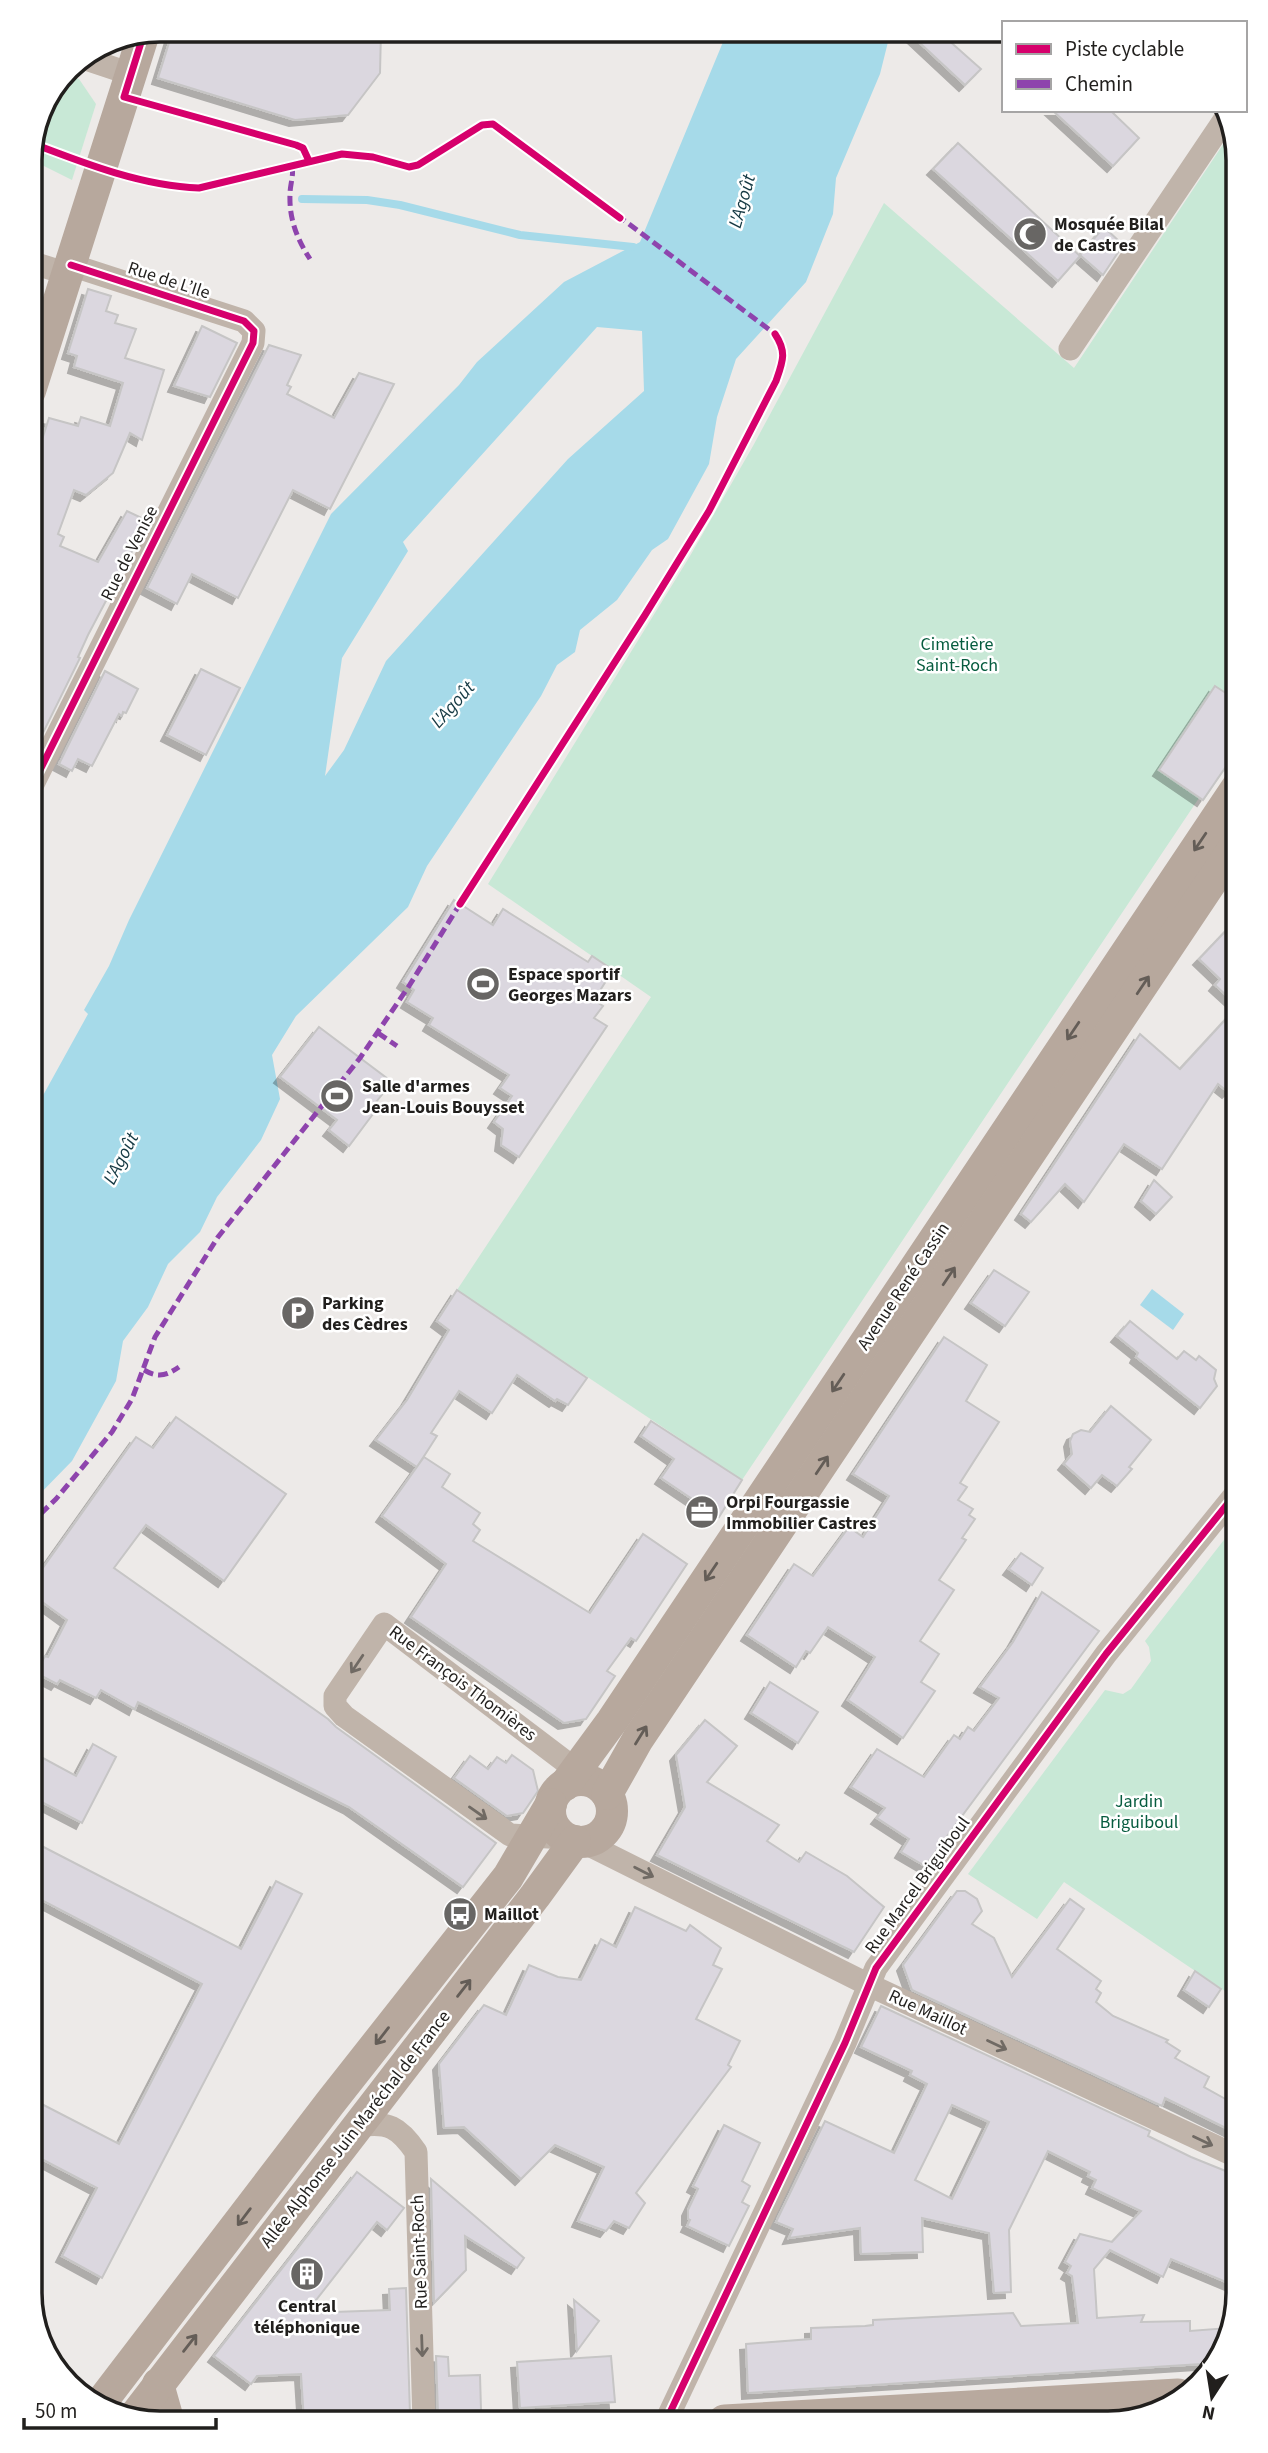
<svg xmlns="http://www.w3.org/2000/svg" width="1268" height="2453" font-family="'Source Sans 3',sans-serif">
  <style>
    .green { fill: #c8e8d6 }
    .water { fill: #a6dae9; fill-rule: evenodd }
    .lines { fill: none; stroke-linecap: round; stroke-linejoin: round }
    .stream { stroke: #a6dae9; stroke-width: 8 }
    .building { fill: #dbd7df; stroke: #c6c5c5; stroke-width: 2; fill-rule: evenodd; filter: url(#shadow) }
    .minor { stroke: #c0b4aa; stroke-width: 23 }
    .secondary { stroke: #b7a89d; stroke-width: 32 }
    .primary { stroke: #b8a99e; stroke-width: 37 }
    .quiet { stroke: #8e44ad; stroke-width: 5; stroke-dasharray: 10 5; stroke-linecap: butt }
    .cycleway-casing { stroke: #fff; stroke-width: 11 }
    .cycleway { stroke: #d6006c; stroke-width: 7 }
    .oneway { stroke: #645d57 }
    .oneway2 { stroke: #706a64 }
    .labels { text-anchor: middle; stroke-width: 5; stroke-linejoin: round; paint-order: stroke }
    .poi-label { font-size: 18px; font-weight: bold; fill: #211f1d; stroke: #fff; text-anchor: start }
    .street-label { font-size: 18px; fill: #211f1d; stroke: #fff }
    .park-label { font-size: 18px; fill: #075c3f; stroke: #fff }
    .water-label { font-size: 19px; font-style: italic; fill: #153943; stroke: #fff }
    .rim { fill: none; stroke: #211f1d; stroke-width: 3.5 }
  </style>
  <defs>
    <filter id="shadow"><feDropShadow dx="-6" dy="6" stdDeviation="0" flood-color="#0004"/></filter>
  </defs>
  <rect width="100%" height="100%" fill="#edeae8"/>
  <g class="green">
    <path d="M65,74L79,79L96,104L72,180L30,159V152Z"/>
    <path d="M1232,131L1238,160V741L1236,744L1238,749L1204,800L1199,798L742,1480L457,1290L651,997L488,884L690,556L753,446L884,203L1074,368Z"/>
    <path d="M1238,1522V2000L1064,1882L1037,1919L968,1874L1105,1690L1123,1694L1131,1689L1151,1661L1149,1647L1145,1641Z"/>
  </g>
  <g class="water">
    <path d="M728,30H891L880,74L836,178L833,214L806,282L736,359L717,417L709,464L668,539L652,550L617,600L580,630L575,652L557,665L541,696L427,866L408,907L296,1016L272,1055L280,1099L261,1140L217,1197L200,1232L168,1264L148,1307L123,1341L116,1381L72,1461L30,1504V1119L88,1014L84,1010L109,966L129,920L331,514L459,385L477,362L564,282L640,242ZM597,327L642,331L644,391L568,459L386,661L344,750L325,776L342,658L408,551L403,542Z"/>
    <path d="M1152,1289L1184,1314L1173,1330L1140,1305Z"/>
  </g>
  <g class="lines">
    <path class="stream" d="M302,199L367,200L400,205L520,235L633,247"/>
  </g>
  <g class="building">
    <path d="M173,30H293L310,35L312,30H381L380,73L348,115L295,120L158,78Z"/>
    <path d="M906,30H937L981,69L965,85Z"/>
    <path d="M1052,110H1110L1139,138L1113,166Z"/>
    <path d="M958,143L1080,256L1058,281L933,169Z"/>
    <path d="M1104,227L1123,245L1103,275L1080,255Z"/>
    <path d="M88,289L111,296L106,311L118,315L115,323L136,329L125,358L164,370L142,440L130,433L113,473L86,495L74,490L58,534L64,537L60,546L98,562L127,511L148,521L88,635L78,657L80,658L34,751L30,749V477L49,418L78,426L81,417L110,426L123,383L74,367L77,356L68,353Z"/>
    <path d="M202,326L237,343L210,397L174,386Z"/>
    <path d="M269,345L301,355L287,385L291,387L287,394L334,418L359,373L394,384L330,509L293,490L238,598L192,574L177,604L147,588Z"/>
    <path d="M201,669L240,688L206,755L167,735Z"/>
    <path d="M105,671L138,689L126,713L123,712L122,716L119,714L92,766L78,759L72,771L59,764Z"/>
    <path d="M1215,686L1238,701V749L1203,800L1159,770Z"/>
    <path d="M454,900L493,925L503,909L588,962L592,956L613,970L594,1000L603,1006L594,1018L607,1026L519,1157L501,1145L503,1129L494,1122L512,1096L500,1088L509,1075L429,1025L433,1018L407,1002L414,990L403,982Z"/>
    <path d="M1238,918V1082L1228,1092L1218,1084L1162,1169L1124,1144L1084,1202L1065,1184L1031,1222L1021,1214L1140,1034L1180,1069L1238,1006L1215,985L1220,979L1199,959Z"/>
    <path d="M319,1027L392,1082L369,1111L373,1114L349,1146L329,1130L337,1120L280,1077Z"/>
    <path d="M1154,1180L1172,1197L1156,1214L1141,1201Z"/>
    <path d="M994,1270L1029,1292L1005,1326L971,1303Z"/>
    <path d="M457,1290L587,1378L568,1405L557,1399L555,1401L517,1375L492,1413L459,1391L431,1433L437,1436L417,1467L376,1440L407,1400L449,1330L437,1321Z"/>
    <path d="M1130,1321L1177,1359L1184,1351L1196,1360L1199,1356L1216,1370L1214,1379L1217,1386L1200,1408L1136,1357L1138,1353L1117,1336Z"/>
    <path d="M944,1337L987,1365L966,1401L999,1422L960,1483L967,1487L958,1500L973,1509L969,1515L975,1519L962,1538L966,1540L939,1580L954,1590L920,1641L939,1654L921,1682L935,1691L903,1738L848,1700L875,1657L858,1646L828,1627L810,1653L806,1651L796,1667L747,1635L794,1564L813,1576L849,1527L863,1537L889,1496L853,1474Z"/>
    <path d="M1111,1406L1151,1440L1129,1467L1132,1469L1117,1486L1102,1475L1091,1488L1064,1464L1072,1454L1070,1441L1073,1434L1081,1430L1090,1432Z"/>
    <path d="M176,1417L286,1494L224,1581L146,1525L114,1568L328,1719L336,1727L496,1843L463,1887L349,1807L138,1702L135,1709L101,1690L96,1698L60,1680L57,1684L36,1673L45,1656L48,1657L67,1620L30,1593V1586L136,1437L153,1448Z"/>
    <path d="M651,1421L742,1480L719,1517L661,1478L674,1459L641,1436Z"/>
    <path d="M424,1457L450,1474L442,1487L480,1513L473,1524L480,1530L473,1541L590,1613L643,1534L687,1564L636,1641L631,1638L607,1671L615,1676L586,1719L564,1723L411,1617L446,1564L382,1516Z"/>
    <path d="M1021,1553L1043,1568L1032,1585L1009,1569Z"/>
    <path d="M1042,1592L1099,1631L925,1866L901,1852L909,1839L877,1818L885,1808L851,1787L877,1749L924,1777L954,1735L960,1739L968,1727L974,1731L999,1698L980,1687L1013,1642Z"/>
    <path d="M770,1682L818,1712L798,1743L751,1713Z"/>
    <path d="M705,1720L737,1746L707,1782L779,1825L767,1841L799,1862L806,1852L847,1876L884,1907L854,1952L657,1855L685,1807L676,1755Z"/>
    <path d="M93,1744L116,1757L82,1823L30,1796V1751L76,1776Z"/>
    <path d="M512,1755L533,1770L538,1791L523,1813L507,1816L454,1778L470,1756L488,1769L497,1757L506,1763Z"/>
    <path d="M30,1840L241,1949L276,1881L302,1894L102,2278L62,2256L97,2188L30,2153V2098L119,2144L202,1984L30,1894Z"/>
    <path d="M957,1891H965L977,1899L982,1911L972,1924L994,1938L1012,1977L1070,1899L1084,1909L1057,1949L1101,1981L1096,1989L1101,1993L1096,2002L1113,2016L1168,2040L1166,2042L1180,2051L1175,2058L1209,2077L1204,2087L1238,2106V2134L1165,2098L1162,2106L912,1990L903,1965Z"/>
    <path d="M635,1907L686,1931L690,1925L721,1948L713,1965L722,1969L696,2019L740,2041L728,2065L731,2067L636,2193L645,2203L629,2228L614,2221L606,2231L578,2221L604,2167L555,2145L521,2179L464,2127L444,2128L439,2064L484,2005L506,2015L529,1965L558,1977L581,1980L601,1939L616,1947Z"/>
    <path d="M1195,1971L1221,1989L1209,2007L1184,1990Z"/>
    <path d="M881,2006L1150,2131L1148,2136L1191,2157L1238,2176V2287L1171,2259L1163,2277L1110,2250L1094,2269L1097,2318L1144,2315L1141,2322L1190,2321V2331L1228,2328L1217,2363L748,2393L746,2344L811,2339V2328L865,2326L873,2325V2320L1013,2313L1021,2326L1078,2323L1072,2276L1067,2273L1071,2266L1065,2262L1080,2234L1112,2242L1141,2211L1092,2188L1096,2180L1088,2176L1090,2172L1048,2151L1009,2230L1011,2292L994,2293L989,2233L922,2218L923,2252L861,2254L860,2228L789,2238L793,2229L776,2222L825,2121L894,2153L927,2084L910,2075L912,2071L861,2047ZM952,2105L989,2122L952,2199L915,2180Z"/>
    <path d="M724,2125L760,2143L742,2181L750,2186L742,2202L749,2206L729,2246L687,2226L690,2220L688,2219V2210L698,2189L693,2186Z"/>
    <path d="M357,2172L404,2208L387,2230L377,2222L306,2313L390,2310L389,2289L406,2288L410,2414L409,2417L304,2421L301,2374L257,2376L251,2384L214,2356Z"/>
    <path d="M431,2179L524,2258L517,2268L465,2236L466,2270L434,2303Z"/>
    <path d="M574,2300L599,2321L577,2351Z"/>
    <path d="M436,2356L448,2357L449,2376L480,2375L481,2410L438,2413Z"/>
    <path d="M611,2356L615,2402L520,2408L517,2362Z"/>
  </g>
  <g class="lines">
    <g class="minor">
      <path d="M83,58L131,74"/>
      <path d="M30,262L68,274"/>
      <path d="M1070,349L1229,113"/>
      <path d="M30,790L253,343L254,331L244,321L71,265"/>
      <path d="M567,1838L510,1835L344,1716L335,1706V1696L384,1624L592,1782"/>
      <path d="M583,1842L869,1985L1238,2157"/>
      <path d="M358,2126C388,2121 399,2127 416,2152L424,2423"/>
      <path d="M665,2423L845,2043L876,1968L1106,1654L1238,1491"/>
    </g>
    <g class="secondary">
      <path d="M30,391L144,33"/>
      <circle cx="581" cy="1811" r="31"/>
      <path d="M565,1785L612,1721L1238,786"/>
      <path d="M607,1794L638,1739L1238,842"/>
      <path d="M158,2384L169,2423"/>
      <path d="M102,2406L106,2396L330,2103L508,1877L551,1804"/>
      <path d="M134,2417L535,1896L575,1841"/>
    </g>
    <path class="primary" d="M725,2423L1178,2397"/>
    <g class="quiet">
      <path d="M292,166C294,175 290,185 290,194C289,219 297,239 310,259"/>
      <path d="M617,215L775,334L778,339"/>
      <path d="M378,1033L397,1046"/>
      <path d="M144,1370C158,1378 166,1376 179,1367"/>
      <path d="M30,1524L56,1499L112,1432L132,1399L155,1337L218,1237L360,1058L409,986L463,899"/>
    </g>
    <g class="cycleway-casing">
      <g id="cycleway">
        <path d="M144,33L124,97L296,145L303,148L309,161"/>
        <path d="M34,144C86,164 143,186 199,188L342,154L373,157L409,167L418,165L482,125L493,124L620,218"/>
        <path d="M30,790L253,343L254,331L244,321L71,265"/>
        <path d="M460,904L645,615L709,511L776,381C783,361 787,352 775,334"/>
        <path d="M665,2423L845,2043L876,1968L1106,1654L1238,1491"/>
      </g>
    </g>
    <use href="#cycleway" class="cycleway"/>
  </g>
  <defs><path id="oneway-shaft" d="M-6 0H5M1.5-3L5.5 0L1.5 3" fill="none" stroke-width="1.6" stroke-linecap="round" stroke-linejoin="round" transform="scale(1.75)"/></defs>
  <g class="oneway">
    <use href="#oneway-shaft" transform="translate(1200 842) rotate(124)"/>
    <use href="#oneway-shaft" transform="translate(1143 985) rotate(-56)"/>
    <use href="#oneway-shaft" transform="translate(1073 1031) rotate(124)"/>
    <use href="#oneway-shaft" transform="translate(949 1276) rotate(-56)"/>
    <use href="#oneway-shaft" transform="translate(838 1383) rotate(124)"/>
    <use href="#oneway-shaft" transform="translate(822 1465) rotate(-56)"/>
    <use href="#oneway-shaft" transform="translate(711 1572) rotate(124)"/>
    <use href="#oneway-shaft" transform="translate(641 1735) rotate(-58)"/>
    <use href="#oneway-shaft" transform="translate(464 1988) rotate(-52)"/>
    <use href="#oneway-shaft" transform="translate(382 2036) rotate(128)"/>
    <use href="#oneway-shaft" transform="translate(244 2217) rotate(127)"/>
    <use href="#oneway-shaft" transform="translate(190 2343) rotate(-52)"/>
  </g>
  <g class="oneway2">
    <use href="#oneway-shaft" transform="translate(357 1664) rotate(124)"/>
    <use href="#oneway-shaft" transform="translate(478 1813) rotate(35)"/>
    <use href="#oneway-shaft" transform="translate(644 1872) rotate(27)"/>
    <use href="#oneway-shaft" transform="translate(997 2045) rotate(25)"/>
    <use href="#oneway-shaft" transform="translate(1203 2141) rotate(25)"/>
    <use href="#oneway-shaft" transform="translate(422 2346) rotate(88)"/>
  </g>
  <defs>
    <g id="mosque-disc" transform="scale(1.75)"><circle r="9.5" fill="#686664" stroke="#fff"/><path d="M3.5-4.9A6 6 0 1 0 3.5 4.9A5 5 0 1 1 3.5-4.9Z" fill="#fff"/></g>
    <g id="stadium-disc" transform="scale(1.75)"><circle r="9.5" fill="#686664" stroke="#fff"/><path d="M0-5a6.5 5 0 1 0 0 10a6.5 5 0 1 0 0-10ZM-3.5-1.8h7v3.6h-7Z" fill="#fff"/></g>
    <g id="parking-disc" transform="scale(1.75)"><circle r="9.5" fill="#686664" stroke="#fff"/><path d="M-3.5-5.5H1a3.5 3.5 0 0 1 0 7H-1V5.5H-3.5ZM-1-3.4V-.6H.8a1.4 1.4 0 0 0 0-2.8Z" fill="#fff"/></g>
    <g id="office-disc" transform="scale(1.75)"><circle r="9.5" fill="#686664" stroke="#fff"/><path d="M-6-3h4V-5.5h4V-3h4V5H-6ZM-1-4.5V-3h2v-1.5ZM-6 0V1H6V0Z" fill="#fff"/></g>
    <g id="bus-disc" transform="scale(1.75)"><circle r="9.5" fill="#686664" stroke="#fff"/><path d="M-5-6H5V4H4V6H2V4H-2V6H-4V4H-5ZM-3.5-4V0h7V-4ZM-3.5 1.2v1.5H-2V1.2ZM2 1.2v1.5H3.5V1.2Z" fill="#fff"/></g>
    <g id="building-disc" transform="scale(1.75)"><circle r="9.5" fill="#686664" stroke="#fff"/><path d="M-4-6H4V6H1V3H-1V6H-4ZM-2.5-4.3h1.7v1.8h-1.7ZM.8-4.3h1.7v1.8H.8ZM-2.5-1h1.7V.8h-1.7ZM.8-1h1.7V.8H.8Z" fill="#fff"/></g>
  </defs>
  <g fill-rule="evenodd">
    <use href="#mosque-disc" x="1030" y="234"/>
    <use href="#stadium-disc" x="483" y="984"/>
    <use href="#stadium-disc" x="337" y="1096"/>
    <use href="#parking-disc" x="298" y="1313"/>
    <use href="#office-disc" x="702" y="1512"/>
    <use href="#bus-disc" x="460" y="1914"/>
    <use href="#building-disc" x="307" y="2274"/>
  </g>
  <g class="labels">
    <g class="poi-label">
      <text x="1054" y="230">Mosquée Bilal<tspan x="1054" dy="21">de Castres</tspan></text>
      <text x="508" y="980">Espace sportif<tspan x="508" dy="21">Georges Mazars</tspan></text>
      <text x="362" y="1092">Salle d'armes<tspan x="362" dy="21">Jean-Louis Bouysset</tspan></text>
      <text x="322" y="1309">Parking<tspan x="322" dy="21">des Cèdres</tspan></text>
      <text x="726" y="1508">Orpi Fourgassie<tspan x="726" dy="21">Immobilier Castres</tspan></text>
      <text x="484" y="1920">Maillot</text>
      <text x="307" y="2312" text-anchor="middle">Central<tspan x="307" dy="21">téléphonique</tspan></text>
    </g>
    <g class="street-label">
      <text transform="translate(169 280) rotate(18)" y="6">Rue de L’Ile</text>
      <text transform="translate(129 553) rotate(-63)" y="6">Rue de Venise</text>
      <text transform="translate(903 1286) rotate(-56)" y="6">Avenue René Cassin</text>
      <text transform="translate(463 1683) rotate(37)" y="6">Rue François Thomières</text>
      <text transform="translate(917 1885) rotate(-54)" y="6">Rue Marcel Briguiboul</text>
      <text transform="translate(928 2012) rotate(25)" y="6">Rue Maillot</text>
      <text transform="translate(355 2129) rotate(-52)" y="6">Allée Alphonse Juin Maréchal de France</text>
      <text transform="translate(419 2252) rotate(-92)" y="6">Rue Saint-Roch</text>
    </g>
    <g class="park-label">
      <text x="957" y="650">Cimetière<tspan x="957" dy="21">Saint-Roch</tspan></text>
      <text x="1139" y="1807">Jardin<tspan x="1139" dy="21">Briguiboul</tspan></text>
    </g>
    <g class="water-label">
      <text transform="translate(741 201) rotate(-74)" y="7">L'Agoût</text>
      <text transform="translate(452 704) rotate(-48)" y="7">L'Agoût</text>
      <text transform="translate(120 1158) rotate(-63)" y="7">L'Agoût</text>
    </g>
  </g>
  <path d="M0 0H1268V2453H0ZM160 42H1108A118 118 0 0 1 1226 160V2293A118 118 0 0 1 1108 2411H160A118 118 0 0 1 42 2293V160A118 118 0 0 1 160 42Z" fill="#fff" fill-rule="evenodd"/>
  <path class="rim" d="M160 42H1108A118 118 0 0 1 1226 160V2293A118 118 0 0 1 1108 2411H160A118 118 0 0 1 42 2293V160A118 118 0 0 1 160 42Z"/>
  <rect x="1002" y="21" width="245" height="91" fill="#ffffff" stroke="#a6a5a5" stroke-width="2"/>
  <rect x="1016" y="44" width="35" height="10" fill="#d6006c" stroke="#a6a5a5" stroke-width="2"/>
  <text x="1065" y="56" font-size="21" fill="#211f1d">Piste cyclable</text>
  <rect x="1016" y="79" width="35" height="10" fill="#8e44ad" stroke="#a6a5a5" stroke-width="2"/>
  <text x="1065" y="91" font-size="21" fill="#211f1d">Chemin</text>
  <g transform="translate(1212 2397) rotate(192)" stroke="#ffffff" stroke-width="5" paint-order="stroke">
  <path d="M0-5L12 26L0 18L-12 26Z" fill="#211f1d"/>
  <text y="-10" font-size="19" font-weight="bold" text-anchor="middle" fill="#211f1d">N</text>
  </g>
  <path d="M24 2418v10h192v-10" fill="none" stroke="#211f1d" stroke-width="3.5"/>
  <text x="35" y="2418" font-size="21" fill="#211f1d" stroke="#ffffff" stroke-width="5" paint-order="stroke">50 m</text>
</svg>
